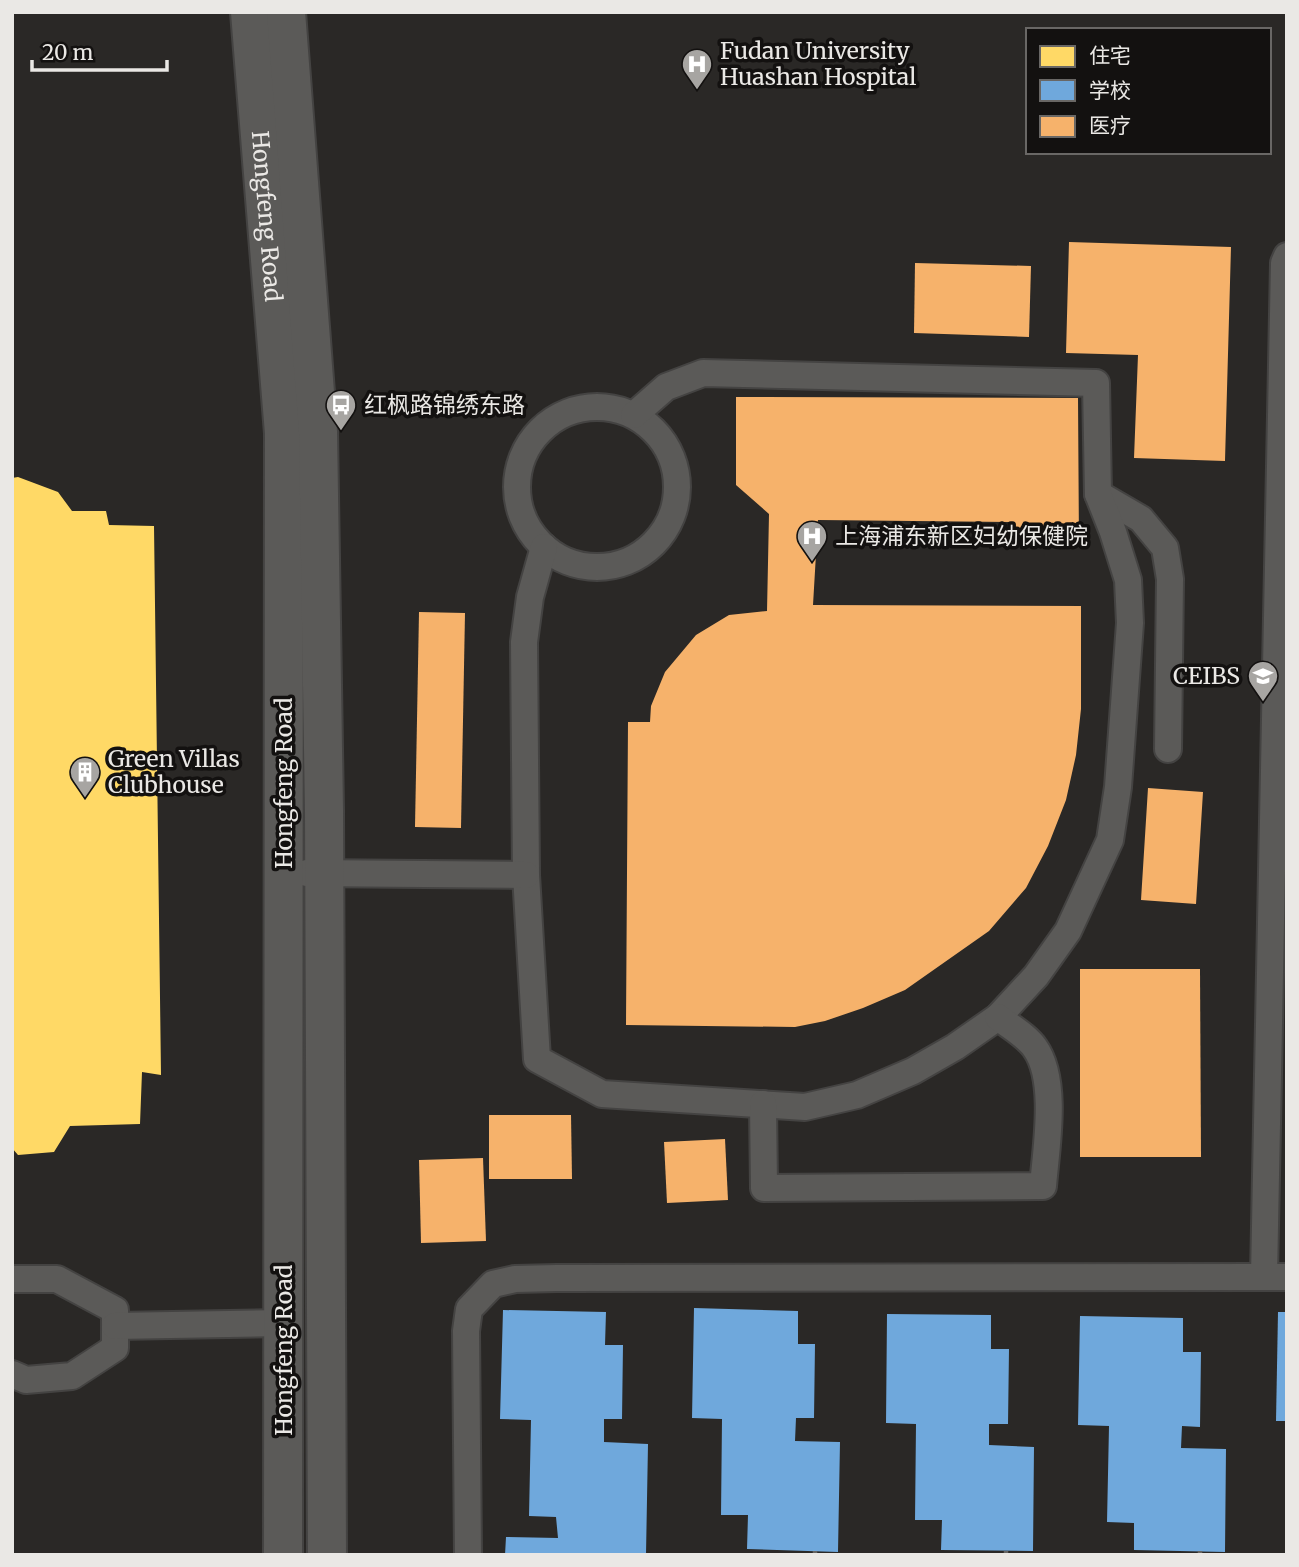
<svg xmlns="http://www.w3.org/2000/svg" width="1299" height="1567" font-family="Merriweather,'Noto Sans SC',serif">
  <style>
    .homes { fill: #ffd966 }
    .schools { fill: #6fa8dc }
    .health { fill: #f6b26b }
    .lines { fill: none; stroke-linecap: round; stroke-linejoin: round }
    .service-casing { stroke: #444342; stroke-width: 30 }
    .tertiary-casing { stroke: #444342; stroke-width: 42 }
    .path { stroke: #656462; stroke-width: 4.5; stroke-dasharray: 7 3.5; stroke-linecap: butt }
    .service { stroke: #5b5a58; stroke-width: 26 }
    .tertiary { stroke: #5b5a58; stroke-width: 38 }
    .labels { text-anchor: middle; stroke-width: 7; stroke-linejoin: round; paint-order: stroke }
    .poi-label { font-size: 23px; fill: #eae8e5; stroke: #131110; text-anchor: start }
    .street-label { font-size: 23px; fill: #eae8e5; stroke: #131110 }
  </style>
  <rect width="100%" height="100%" fill="#2a2826"/>
  <path class="homes" d="M18,477L58,492L72,511H106L109,525L154,526L161,1075L142,1072L140,1124L70,1126L54,1152L18,1155L12,1148V478Z"/>
  <g class="schools">
    <path d="M694,1308L798,1311V1344H815L814,1418H796L795,1441L840,1442L838,1552L747,1549L748,1515H721L722,1419L692,1418Z"/>
    <path d="M503,1310L606,1312L605,1345H623L622,1419H604V1442L648,1444L646,1555H505L506,1537L558,1538L556,1517L529,1516L531,1420L500,1419Z"/>
    <path d="M1278,1312H1287V1421H1276Z"/>
    <path d="M887,1314L991,1315V1349H1009L1008,1424H989V1445L1034,1447L1033,1551L941,1550L942,1520H915L916,1424L886,1423Z"/>
    <path d="M1080,1316L1183,1318V1352H1201L1200,1427L1182,1426L1181,1448L1226,1449L1225,1552L1134,1550V1523L1107,1522L1109,1426L1078,1425Z"/>
  </g>
  <g class="health">
    <path d="M1069,242L1231,247L1225,461L1134,458L1138,355L1066,353Z"/>
    <path d="M915,263L1031,266L1029,337L914,333Z"/>
    <path d="M736,397L1078,398L1079,547L1008,544L1009,522L818,520L813,605L1081,606V709L1076,755L1066,800L1048,846L1026,888L989,931L905,990L863,1008L825,1021L795,1027L626,1025L628,722H650L651,706L665,672L696,635L729,615L767,611L769,514L736,485Z"/>
    <path d="M419,612L465,613L461,828L415,827Z"/>
    <path d="M1148,788L1203,792L1196,904L1141,900Z"/>
    <path d="M1080,969H1200L1201,1157H1080Z"/>
    <path d="M489,1115H571L572,1179H489Z"/>
    <path d="M725,1139L728,1200L667,1203L664,1142Z"/>
    <path d="M483,1158L486,1241L421,1243L419,1160Z"/>
  </g>
  <g class="lines">
    <g class="service-casing">
      <g id="service">
        <circle cx="597" cy="487" r="80"/>
        <path d="M1098,494L1141,519L1165,548L1170,579L1168,749"/>
        <path d="M544,547L530,597L524,642L526,875L537,1059L602,1094L805,1107L857,1095L913,1071L955,1047L998,1017L1036,976L1068,931L1110,840L1118,787L1130,623L1128,580L1113,532L1098,494L1096,383L703,373L666,387L634,415"/>
        <path d="M307,873L526,875"/>
        <path d="M763,1104L764,1188L1043,1186C1046,1149 1058,1080 1035,1048C1027,1036 1009,1026 998,1017"/>
        <path d="M1264,1277L1284,263L1287,256"/>
        <path d="M12,1279H57L115,1310V1348L72,1376L26,1380L12,1374"/>
        <path d="M115,1326L284,1323"/>
        <path d="M468,1555L466,1331L469,1309L493,1284L515,1279L557,1278L1287,1277"/>
      </g>
    </g>
    <g class="tertiary-casing">
      <g id="tertiary">
        <path id="s1" d="M250,12L284,433L283,1555"/>
        <path d="M286,12L318,432L324,811L327,1555"/>
      </g>
    </g>
    <g class="path">
      <path d="M1006,1551V1555"/>
      <path d="M1200,1551V1555"/>
      <path d="M815,1555V1551"/>
    </g>
    <use href="#service" class="service"/>
    <use href="#tertiary" class="tertiary"/>
  </g>
  <defs>
    <g id="hospital-pin" transform="scale(1.575)"><path d="M0 17L-7.5 6A9.5 9.5 0 1 1 7.5 6Z" fill="#a7a5a2" stroke="#131110"/><path d="M-5-5h3v3.5h4V-5h3V5h-3V1.5h-4V5h-3Z" fill="#fff"/></g>
    <g id="bus-pin" transform="scale(1.575)"><path d="M0 17L-7.5 6A9.5 9.5 0 1 1 7.5 6Z" fill="#a7a5a2" stroke="#131110"/><path d="M-5-6H5V4H4V6H2V4H-2V6H-4V4H-5ZM-3.5-4V0h7V-4ZM-3.5 1.2v1.5H-2V1.2ZM2 1.2v1.5H3.5V1.2Z" fill="#fff"/></g>
    <g id="school-pin" transform="scale(1.575)"><path d="M0 17L-7.5 6A9.5 9.5 0 1 1 7.5 6Z" fill="#a7a5a2" stroke="#131110"/><path d="M0-5L7-2L0 1L-7-2ZM-4 1L0 2.5L4 1V4Q0 6-4 4Z" fill="#fff"/></g>
    <g id="building-pin" transform="scale(1.575)"><path d="M0 17L-7.5 6A9.5 9.5 0 1 1 7.5 6Z" fill="#a7a5a2" stroke="#131110"/><path d="M-4-6H4V6H1V3H-1V6H-4ZM-2.5-4.3h1.7v1.8h-1.7ZM.8-4.3h1.7v1.8H.8ZM-2.5-1h1.7V.8h-1.7ZM.8-1h1.7V.8H.8Z" fill="#fff"/></g>
  </defs>
  <g fill-rule="evenodd">
    <use href="#hospital-pin" x="697" y="64"/>
    <use href="#bus-pin" x="341" y="405"/>
    <use href="#hospital-pin" x="812" y="536"/>
    <use href="#school-pin" x="1263" y="676"/>
    <use href="#building-pin" x="85" y="772"/>
  </g>
  <g class="labels">
    <g class="poi-label">
      <text x="720" y="59">Fudan University<tspan x="720" dy="26">Huashan Hospital</tspan></text>
      <text x="364" y="413">红枫路锦绣东路</text>
      <text x="835" y="544">上海浦东新区妇幼保健院</text>
      <text x="1240" y="684" text-anchor="end">CEIBS</text>
      <text x="108" y="767">Green Villas<tspan x="108" dy="26">Clubhouse</tspan></text>
    </g>
    <g class="street-label">
      <text dy="8" stroke="none"><textPath href="#s1" startOffset="205">Hongfeng Road</textPath></text>
      <text transform="translate(284 783) rotate(-90)" y="8">Hongfeng Road</text>
      <text transform="translate(284 1350) rotate(-90)" y="8">Hongfeng Road</text>
    </g>
  </g>
  <rect width="1299" height="1567" fill="none" stroke="#eae8e5" stroke-width="28"/>
  <rect x="1026" y="28" width="245" height="126" fill="#131110" stroke="#696765" stroke-width="2"/>
  <rect x="1040" y="46" width="35" height="21" fill="#ffd966" stroke="#696765" stroke-width="2"/>
  <text x="1089" y="63" font-size="21" fill="#eae8e5">住宅</text>
  <rect x="1040" y="80" width="35" height="21" fill="#6fa8dc" stroke="#696765" stroke-width="2"/>
  <text x="1089" y="98" font-size="21" fill="#eae8e5">学校</text>
  <rect x="1040" y="116" width="35" height="21" fill="#f6b26b" stroke="#696765" stroke-width="2"/>
  <text x="1089" y="133" font-size="21" fill="#eae8e5">医疗</text>
  <path d="M32 60v10h135v-10" fill="none" stroke="#eae8e5" stroke-width="3.5"/>
  <text x="42" y="60" font-size="21" fill="#eae8e5" stroke="#131110" stroke-width="5" paint-order="stroke">20 m</text>
</svg>
